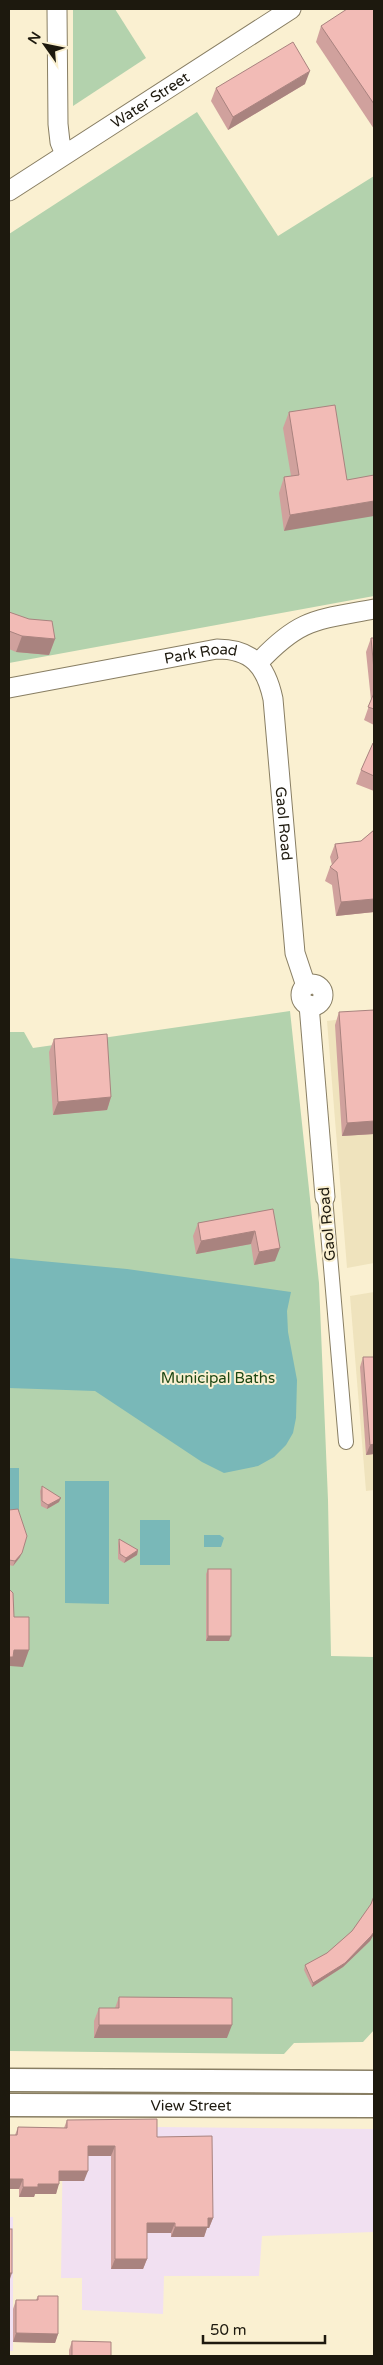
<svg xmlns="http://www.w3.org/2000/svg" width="383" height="2365" font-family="'Varela Round',sans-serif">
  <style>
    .commercial { fill: #f1e0f1 }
    .built { fill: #efe3bd }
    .green { fill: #b3d2ad }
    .water { fill: #79b8b8 }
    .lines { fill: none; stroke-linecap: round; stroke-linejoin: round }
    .pedestrian-casing { stroke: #887e63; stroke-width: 16 }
    .minor-casing { stroke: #887e63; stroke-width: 21 }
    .tertiary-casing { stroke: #887e63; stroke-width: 25 }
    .pedestrian { stroke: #fff; stroke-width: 14 }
    .minor { stroke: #fff; stroke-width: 19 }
    .tertiary { stroke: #fff; stroke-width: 22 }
    .wall { fill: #d0a19d }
    .shaded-wall { fill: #a9837f }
    .building { fill: #f2bbb6; stroke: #a9837f }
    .labels { text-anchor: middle; stroke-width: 4; stroke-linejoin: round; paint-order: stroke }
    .street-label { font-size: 15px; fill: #1d190e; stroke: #faf0d1 }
    .park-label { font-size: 15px; fill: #1c4612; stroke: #faf0d1 }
  </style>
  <rect width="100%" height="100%" fill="#faf0d1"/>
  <g class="commercial">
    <path d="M154,2127L374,2129V2232L262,2236L259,2276H164L163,2314L82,2310V2278H61L63,2129Z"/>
    <rect x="9" y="2217" width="4" height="134"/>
  </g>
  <g class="built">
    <path d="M374,1015V1263L347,1268L327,1021Z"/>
    <path d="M374,1292V1490L366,1491L350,1296Z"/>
  </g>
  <g class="green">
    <path d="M73,9H115L146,58L73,106Z"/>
    <path d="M197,112L278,236L374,176V596L9,663V234Z"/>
    <path d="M290,1011L319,1283L328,1500L331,1656L374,1657V2030L363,2042L294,2043L284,2054L9,2051V1032H24L33,1048Z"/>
  </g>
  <g class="water">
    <path d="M9,1258L127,1269L291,1292L287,1311L288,1332L297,1380L296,1418L293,1433L286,1445L274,1457L258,1466L224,1473L202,1462L95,1391L9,1388Z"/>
    <rect x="9" y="1468" width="10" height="45"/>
    <path d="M65,1481H109V1604L65,1603Z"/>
    <rect x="140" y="1520" width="30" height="45"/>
    <path d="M204,1535H220L224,1538L221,1547H204Z"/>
  </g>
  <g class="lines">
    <g class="pedestrian-casing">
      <path id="pedestrian" d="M325,1197L346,1442"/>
    </g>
    <g class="minor-casing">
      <g id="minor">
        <path d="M57,9L58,124L60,142L65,154"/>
        <path id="s1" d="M9,191L291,9"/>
        <path d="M258,663C300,618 316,620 374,609"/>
        <path id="s2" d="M9,688L217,649C252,649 266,666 273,699L295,953L306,986"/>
        <circle cx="312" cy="995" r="11"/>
        <path d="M309,1005L325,1197"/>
      </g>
    </g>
    <g class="tertiary-casing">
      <g id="tertiary">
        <path d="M9,2080L374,2082"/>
        <path id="s3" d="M9,2105L374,2106"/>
      </g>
    </g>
    <use href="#pedestrian" class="pedestrian"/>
    <use href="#minor" class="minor"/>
    <use href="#tertiary" class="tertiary"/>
  </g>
  <g class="wall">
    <path d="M374,9V129L316,42L321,26Z"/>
    <path d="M305,84L228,130L211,101L216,88Z"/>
    <path d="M289,412L347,480L284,531L279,493L284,477L291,476L283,428Z"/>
    <path d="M9,612L55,639L49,655L16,652L9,649Z"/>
    <path d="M371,638H374V725L364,720L371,700L366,652Z"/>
    <path d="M374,744V791L356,784L361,770Z"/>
    <path d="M374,830V912L336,916L332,885L325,881L330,867L332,865L330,857L335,844L361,841Z"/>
    <path d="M339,1012L374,1134L342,1136L335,1025Z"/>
    <path d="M54,1039L111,1097L107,1110L53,1115L49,1052Z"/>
    <path d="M273,1209L275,1261L254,1265L251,1244L196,1254L193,1236L198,1223Z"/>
    <path d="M363,1357L374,1454L366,1455L360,1367Z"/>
    <path d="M42,1486L59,1502L47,1509L41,1506L40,1491Z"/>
    <path d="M9,1510L20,1557L13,1566L9,1565Z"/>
    <path d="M119,1539L138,1550L137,1555L124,1563L118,1559V1544Z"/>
    <path d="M208,1569L229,1641H206V1574Z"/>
    <path d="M374,1896V1934L370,1941L343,1967L312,1987L304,1970L305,1965L327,1953L352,1931L371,1904Z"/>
    <path d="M119,1997L227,2038H94V2021L99,2008H115Z"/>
    <path d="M67,2120L157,2137L213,2218L209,2228H207L204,2237H171V2233H147V2259L143,2269H111V2156H88L84,2181H59L56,2194H35L34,2197H19V2189H9V2135H15L18,2127L64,2128Z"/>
    <path d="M38,2296L58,2334L55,2343L13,2342V2309L16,2300H36Z"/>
    <path d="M72,2341L111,2356H69V2350Z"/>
  </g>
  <g class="shaded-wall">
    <path d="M310,71L305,84L228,130L233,117Z"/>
    <path d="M374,501V516L284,531L290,515Z"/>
    <path d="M22,636L55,639L49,655L16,652Z"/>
    <path d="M374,899V912L336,916L341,902Z"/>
    <path d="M111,1097L107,1110L53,1115L58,1102Z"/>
    <path d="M374,1121V1134L342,1136L347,1123Z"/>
    <path d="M255,1231L251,1244L196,1254L201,1241Z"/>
    <path d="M280,1248L275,1261L254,1265L259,1252Z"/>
    <path d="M374,1444V1454L366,1455L370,1445Z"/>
    <path d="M61,1498L59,1502L47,1509L48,1505Z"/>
    <path d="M138,1550L137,1555L124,1563L126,1558Z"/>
    <path d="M22,1553L20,1557L13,1566L15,1561Z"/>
    <path d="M208,1636H231L229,1641H206Z"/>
    <path d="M14,1650H29L23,1667L10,1666L9,1670V1657Z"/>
    <path d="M374,1932V1934L370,1941L343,1967L312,1987L313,1983Z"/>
    <path d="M99,2025H232L227,2038H94Z"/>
    <path d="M88,2146H115L111,2156H85Z"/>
    <path d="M59,2171H88L84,2181H56Z"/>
    <path d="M9,2179H23L19,2189H9Z"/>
    <path d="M38,2184H59L56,2194H35L34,2197H19L23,2187Z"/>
    <path d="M208,2218H213L209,2228H207L204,2237H171L175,2227Z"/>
    <path d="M147,2223H175L171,2233H143Z"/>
    <path d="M115,2259H147L143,2269H111Z"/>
    <path d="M9,2273H12L9,2282Z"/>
    <path d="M16,2333L58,2334L55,2343L13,2342Z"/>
  </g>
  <g class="building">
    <path d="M347,9H374V104L321,26Z"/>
    <path d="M293,42L310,71L233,117L216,88Z"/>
    <path d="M335,405L347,480L374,475V501L290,515L284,477L299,475L289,412Z"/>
    <path d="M9,612L29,619L52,621L55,639L22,636L9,631Z"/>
    <path d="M371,638H374V670Z"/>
    <path d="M374,693V709L368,707Z"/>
    <path d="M373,743L374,744V776L361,770Z"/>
    <path d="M374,830V899L341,902L337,872L330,867L338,858L335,844L361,841Z"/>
    <path d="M374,1010V1121L347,1123L339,1012Z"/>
    <path d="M107,1034L111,1097L58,1102L54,1039Z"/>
    <path d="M273,1209L280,1248L259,1252L255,1231L201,1241L198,1223Z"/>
    <path d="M363,1357H374V1444L370,1445Z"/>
    <path d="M42,1486L61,1498L48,1505L42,1501Z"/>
    <path d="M18,1509L27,1536L22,1553L15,1561L9,1560V1510Z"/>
    <path d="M119,1539L138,1550L126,1558L120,1554Z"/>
    <rect x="208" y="1569" width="23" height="67"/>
    <path d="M9,1589L13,1593L14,1617H29V1650H14L13,1657H9Z"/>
    <path d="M374,1896V1932L371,1936L345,1963L313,1983L305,1965L327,1953L352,1931L371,1904Z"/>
    <path d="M119,1997L232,1998V2025H99V2008H119Z"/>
    <path d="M157,2119V2137L212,2136L213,2218H208V2227H175V2223H147V2259H115V2146H88V2171H59V2184H38V2187H23V2179H9V2135H17L18,2127L67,2128V2120Z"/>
    <rect x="9" y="2229" width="3" height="44"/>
    <path d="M38,2296H58V2334L16,2333V2300H38Z"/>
    <path d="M72,2341L111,2342V2356H72Z"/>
  </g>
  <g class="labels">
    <g class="street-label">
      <text dy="5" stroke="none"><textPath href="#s1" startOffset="168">Water Street</textPath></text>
      <text dy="5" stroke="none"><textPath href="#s2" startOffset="195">Park Road</textPath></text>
      <text dy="5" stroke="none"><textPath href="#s2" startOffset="420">Gaol Road</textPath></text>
      <text transform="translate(327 1224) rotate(-95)" y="5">Gaol Road</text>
      <text dy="5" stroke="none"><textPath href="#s3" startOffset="182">View Street</textPath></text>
    </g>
    <g class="park-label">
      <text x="218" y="1383">Municipal Baths</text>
    </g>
  </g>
  <rect width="383" height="2365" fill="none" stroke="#1d190e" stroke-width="20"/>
  <g transform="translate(45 45) rotate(303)" stroke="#faf0d1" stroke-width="4" paint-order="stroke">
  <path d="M0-4L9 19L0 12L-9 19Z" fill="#1d190e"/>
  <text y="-8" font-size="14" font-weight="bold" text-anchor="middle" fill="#1d190e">N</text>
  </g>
  <path d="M203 2335v8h122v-8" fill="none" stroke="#1d190e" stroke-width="2.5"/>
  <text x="210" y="2335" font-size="15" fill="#1d190e" stroke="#faf0d1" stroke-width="4" paint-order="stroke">50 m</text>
</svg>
